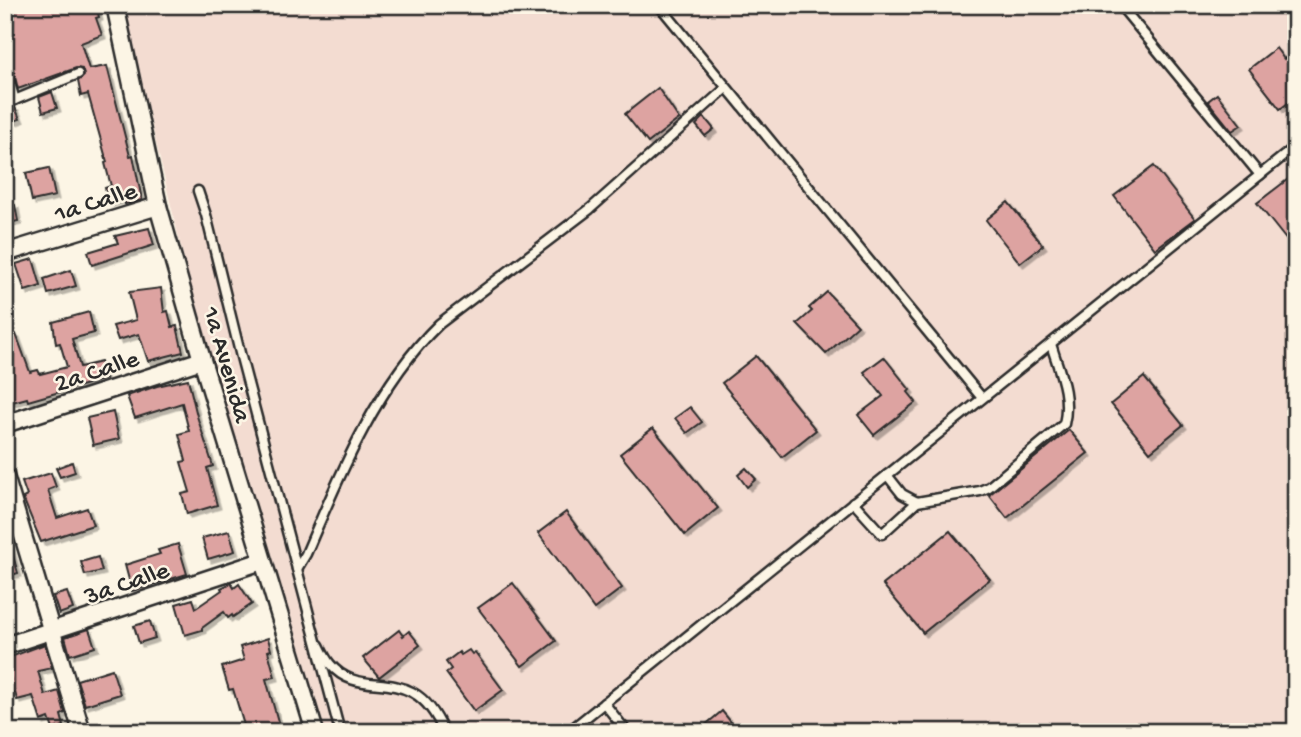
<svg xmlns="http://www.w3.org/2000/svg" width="1301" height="737" font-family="'Gochi Hand',sans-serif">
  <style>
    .built { fill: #f3dcd1 }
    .building { fill: #dda3a1; stroke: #2b2b2b; stroke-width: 2; filter: url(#shadow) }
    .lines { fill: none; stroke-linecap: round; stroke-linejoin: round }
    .lane-casing { stroke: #2b2b2b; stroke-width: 13 }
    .street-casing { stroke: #2b2b2b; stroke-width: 21 }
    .lane { stroke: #fcf5e5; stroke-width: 8 }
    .street { stroke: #fcf5e5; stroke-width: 16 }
    .labels { text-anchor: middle; stroke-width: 5; stroke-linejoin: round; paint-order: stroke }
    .street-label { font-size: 26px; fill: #2b2b2b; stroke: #fcf5e5 }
  </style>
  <defs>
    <filter id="shadow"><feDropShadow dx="3.5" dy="3.5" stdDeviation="0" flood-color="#0004"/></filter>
  </defs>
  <rect width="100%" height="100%" fill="#fcf5e5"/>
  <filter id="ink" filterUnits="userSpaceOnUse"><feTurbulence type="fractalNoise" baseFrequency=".0143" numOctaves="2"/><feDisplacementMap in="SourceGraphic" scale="14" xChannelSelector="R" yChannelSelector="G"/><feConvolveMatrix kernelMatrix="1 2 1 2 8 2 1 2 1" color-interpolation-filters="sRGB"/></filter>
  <g filter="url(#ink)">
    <path class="built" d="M123,5H1296V732H324L197,314Z"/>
    <g class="building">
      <path d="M5,5H67V10L71,9L72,11L96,5L99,17L96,18L102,35L81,43L89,69L107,66L130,156L133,155L142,200L125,204L124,199L109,203L105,188L111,186L105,163L107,162L88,94L81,96L78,81L84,76L82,69L76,68L18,89L5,37Z"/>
      <path d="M1276,48L1284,59L1296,50V97L1280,109L1249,69Z"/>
      <path d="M658,88L679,119L648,143L625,114Z"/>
      <path d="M52,92L57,108L43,112L39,97Z"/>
      <path d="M1217,94L1241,125L1232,131L1208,101Z"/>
      <path d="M15,107L20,119L5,124V110Z"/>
      <path d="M704,117L714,129L705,136L696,125Z"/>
      <path d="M1154,166L1195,219L1155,249L1114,196Z"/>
      <path d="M49,168L55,196L32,201L26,173Z"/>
      <path d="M1296,173V252L1257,203Z"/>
      <path d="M1008,202L1043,245L1020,263L986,220Z"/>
      <path d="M15,205L18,221L5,224V208Z"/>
      <path d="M149,228L154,245L92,265L88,252L118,243L115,236Z"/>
      <path d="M33,259L41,286L25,291L16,264Z"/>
      <path d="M71,270L76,286L48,294L44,279Z"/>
      <path d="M161,288L164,312L168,311L172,327L177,326L183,352L148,361L139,334L118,340L113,326L136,320L129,292Z"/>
      <path d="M827,292L858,325L826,354L797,324L812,311L809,308Z"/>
      <path d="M89,312L94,333L72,339L80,367L101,362L105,379L28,401L27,398L5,404V338L16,334L30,372L38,370L40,374L67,367L60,343L56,344L53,322Z"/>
      <path d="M756,356L816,430L782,457L722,383Z"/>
      <path d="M884,357L910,390L908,392L916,402L874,435L858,415L883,396L864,372Z"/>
      <path d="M1144,377L1183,425L1150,452L1111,404Z"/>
      <path d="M188,379L197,416L213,466L207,468L217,505L187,514L182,494L190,492L181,462L186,461L179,434L189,431L182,403L135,418L127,396L157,386Z"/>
      <path d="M690,407L702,422L687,433L675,418Z"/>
      <path d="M113,412L119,439L93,445L87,418Z"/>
      <path d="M653,428L718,508L685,535L620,454Z"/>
      <path d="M1069,430L1088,453L1007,518L989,495Z"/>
      <path d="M72,462L75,472L60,477L56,468Z"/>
      <path d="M746,468L756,479L747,487L738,475Z"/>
      <path d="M51,473L56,487L48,490L57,518L87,508L93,525L41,542L23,498L27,496L22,482Z"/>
      <path d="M566,512L622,588L594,609L538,533Z"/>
      <path d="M229,531L235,551L208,559L202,538Z"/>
      <path d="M950,531L990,579L923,633L883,585Z"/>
      <path d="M8,538L18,573L5,577V539Z"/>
      <path d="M178,544L187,574L132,591L125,565L160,554L158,550Z"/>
      <path d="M98,557L102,571L85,575L81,562Z"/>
      <path d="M231,583L234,588L239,584L252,604L233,617L232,615L228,618L224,612L202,628V630L185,635L176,604L193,599L196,608L222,590L221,588Z"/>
      <path d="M513,583L556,641L522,666L478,608Z"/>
      <path d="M67,592L73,609L59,614L53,596Z"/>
      <path d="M150,621L155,638L139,643L134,626Z"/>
      <path d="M89,629L95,647L70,655L65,637Z"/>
      <path d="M399,630L403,636L409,631L420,645L379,677L363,658Z"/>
      <path d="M268,638L271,650L268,651L275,677L266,679L281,732H246L233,689L229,690L222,667L244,660L240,647Z"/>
      <path d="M45,644L52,668L38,671L45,695L59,691L65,713L61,715L64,726L53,729L49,718L41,721L33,696L17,700L15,692L9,694L6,681L11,680L5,659Z"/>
      <path d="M469,650L472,654L475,652L503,690L474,711L446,673L451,669L446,662L459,652L461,655Z"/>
      <path d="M112,669L120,694L85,705L77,680Z"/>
      <path d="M722,711L739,732H697Z"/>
    </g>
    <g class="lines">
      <g class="lane-casing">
        <g id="lane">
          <path d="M659,5L982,398"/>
          <path d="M1120,5L1260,175"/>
          <path d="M5,68L15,100"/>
          <path d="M5,104L78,74"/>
          <path d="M198,191L206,215L241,357L340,732"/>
          <path d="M887,475L902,494L917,502L980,491L989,487L1064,424C1071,395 1059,371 1051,344"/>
          <path d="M853,502L882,534L917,502"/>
          <path d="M297,569L306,554C339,476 377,384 439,324L590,209L726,88"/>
          <path d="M319,645C322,651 325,658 330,664C363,704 412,657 444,732"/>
          <path d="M604,703L627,732"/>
          <path d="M568,732L1296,146"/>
        </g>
      </g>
      <g class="street-casing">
        <g id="street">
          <path d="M115,5L158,206L202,360L315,732"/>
          <path d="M5,253L158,206"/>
          <path d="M5,424L202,360"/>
          <path d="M5,476L82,732"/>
          <path d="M5,646L262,561"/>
        </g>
      </g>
      <use href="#lane" class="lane"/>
      <use href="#street" class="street"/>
    </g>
  </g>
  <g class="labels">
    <g class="street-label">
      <text transform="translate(95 200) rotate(-17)" y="9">1a Calle</text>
      <text transform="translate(229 364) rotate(74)" y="9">1a Avenida</text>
      <text transform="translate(96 369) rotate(-18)" y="9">2a Calle</text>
      <text transform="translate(126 581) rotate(-19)" y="9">3a Calle</text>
    </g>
  </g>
  <rect width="1301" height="737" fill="none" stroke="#fcf5e5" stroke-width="28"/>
  <rect x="14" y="14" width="1273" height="709" fill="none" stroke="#2b2b2b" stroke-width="2.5" filter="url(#ink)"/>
</svg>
